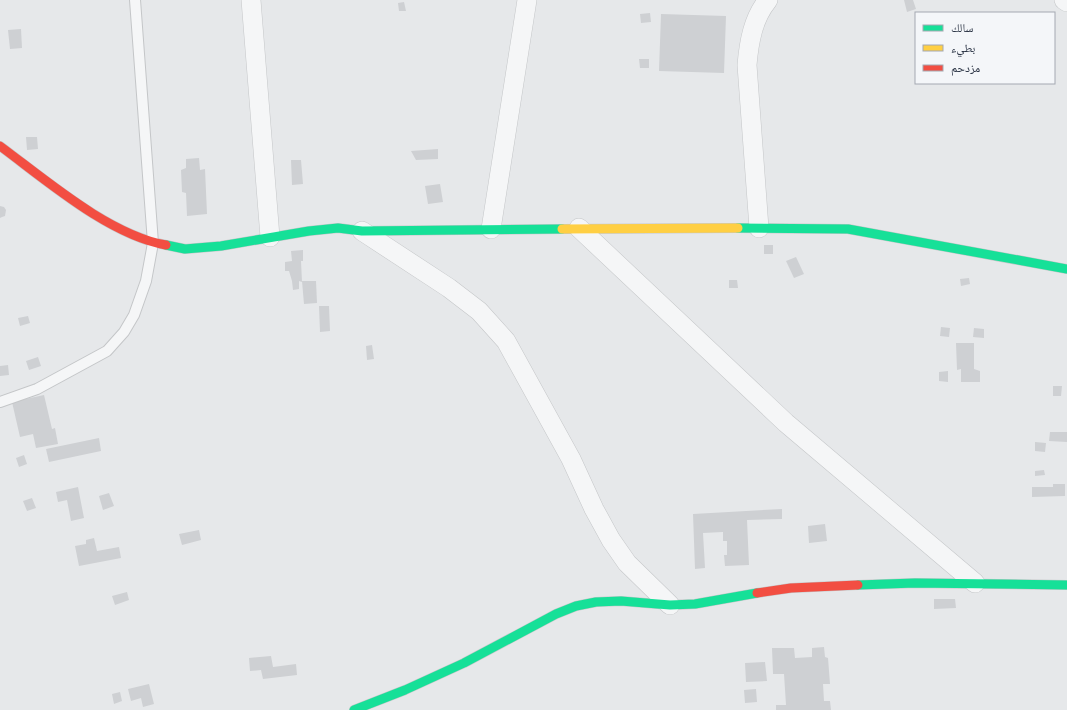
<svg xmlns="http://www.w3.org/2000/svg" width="1067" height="710" font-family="Mulish,'Noto Naskh Arabic',sans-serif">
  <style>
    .building { fill: #ced0d3 }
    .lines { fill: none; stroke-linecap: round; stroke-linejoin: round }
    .lane-casing { stroke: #c4c6c8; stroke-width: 12 }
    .street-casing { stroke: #c4c6c8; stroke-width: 20 }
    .fast-casing { stroke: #c4c6c8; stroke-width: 10 }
    .slow-casing { stroke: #c4c6c8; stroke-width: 10 }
    .jam-casing { stroke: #c4c6c8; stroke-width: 10 }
    .lane { stroke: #f5f6f7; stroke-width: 10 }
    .street { stroke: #f5f6f7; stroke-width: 19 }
    .fast { stroke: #16e098; stroke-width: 9 }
    .slow { stroke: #ffcf43; stroke-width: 9 }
    .jam { stroke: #f24e42; stroke-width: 9 }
  </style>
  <rect width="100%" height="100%" fill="#e6e8ea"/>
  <g class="building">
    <path d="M904,0H913L916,9L907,12Z"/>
    <path d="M404,2L406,11H399L398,3Z"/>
    <path d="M650,13L651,22L641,23L640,14Z"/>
    <path d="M661,14L726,16L724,73L659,71Z"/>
    <path d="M21,29L22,48L10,49L8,30Z"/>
    <path d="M639,59H649V68H640Z"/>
    <path d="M26,137H37L38,149L27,150Z"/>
    <path d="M438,149V159L416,160L411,151Z"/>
    <path d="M199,158L200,170L205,169L207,214L187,216L186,193L182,192L181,170L186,168V159Z"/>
    <path d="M291,160H301L303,184L292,185Z"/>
    <path d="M440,184L443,202L428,204L425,186Z"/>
    <path d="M0,206L4,207L6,210L5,216L2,217L0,218Z"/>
    <rect x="764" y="245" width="9" height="9"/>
    <path d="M303,250V261H301L302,282L299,281V289L293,290L292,281L289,271H285V262L292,261L291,251Z"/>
    <path d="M796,257L804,274L794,278L786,261Z"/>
    <path d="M969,278L970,284L961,286L960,279Z"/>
    <path d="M729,280H737L738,288H729Z"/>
    <path d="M302,281H316L317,303L304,304Z"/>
    <path d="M319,306H329L330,331L320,332Z"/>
    <path d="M28,316L30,323L20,326L18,318Z"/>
    <path d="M941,327L950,328L949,337L940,336Z"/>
    <path d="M974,328L984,329V338L973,337Z"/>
    <path d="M956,343H974V369L980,371V382H961V369L957,370Z"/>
    <path d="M372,345L374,359L367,360L366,346Z"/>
    <path d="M38,357L41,366L29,370L26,361Z"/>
    <path d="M8,365L9,375L0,376V366Z"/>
    <path d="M948,371V382L939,381V372Z"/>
    <path d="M1053,386H1062L1061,396H1053Z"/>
    <path d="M44,395L52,429L55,428L58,444L36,448L33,434L20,437L12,402Z"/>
    <path d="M1050,432H1067V442L1049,441Z"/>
    <path d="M99,438L101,451L49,462L46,449Z"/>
    <path d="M1035,442L1046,443L1045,452L1035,451Z"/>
    <path d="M24,455L27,464L19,467L16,458Z"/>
    <path d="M1044,470L1045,475L1035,476V471Z"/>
    <path d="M1053,484H1065V496L1032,497V487H1053Z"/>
    <path d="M78,487L84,518L71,521L67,500L58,502L56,492Z"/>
    <path d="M109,493L114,506L103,510L99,496Z"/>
    <path d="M32,498L36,508L27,511L23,501Z"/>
    <path d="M782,509V519L747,520L749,565L725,566L724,555H727V541H723V532L703,533L705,568L695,569L693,514Z"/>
    <path d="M825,524L827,541L809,543L808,526Z"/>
    <path d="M199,530L201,540L182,545L179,534Z"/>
    <path d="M94,538L97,551L119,547L121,558L79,566L75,546L86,544V540Z"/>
    <path d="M127,592L129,600L115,605L112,596Z"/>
    <path d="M934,599H955L956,608L934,609Z"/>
    <path d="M824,647L825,657L828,658L830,684H823L824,701H830L831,710H776V705H786L784,674H773L772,648H794L795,658L812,657V648Z"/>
    <path d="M271,656L273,667L296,664L297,675L263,679L261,670L250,671L249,658Z"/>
    <path d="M765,662L767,681L746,682L745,663Z"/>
    <path d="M149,684L154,704L143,707L141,698L131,701L128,689Z"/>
    <path d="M756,689L757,702L745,703L744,690Z"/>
    <path d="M120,692L122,701L114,704L112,694Z"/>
  </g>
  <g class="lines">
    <g class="lane-casing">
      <path id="lane" d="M0,402L37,389L107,351L124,332L134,315L146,281L153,243L135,0"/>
    </g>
    <g class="street-casing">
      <g id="street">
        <path d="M251,0L270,237"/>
        <path d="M1064,0L1067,2"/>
        <path d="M579,228L786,423L975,583"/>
        <path d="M759,228L747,65C749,42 753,18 768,0"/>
        <path d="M491,229L527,0"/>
        <path d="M362,231L449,288L479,311L506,341L571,459L594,509L611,540L627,563L670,605"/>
      </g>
    </g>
    <g class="fast-casing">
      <g id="fast">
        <path d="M738,228L848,229L1067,269"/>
        <path d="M166,245L185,249L221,246L309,231L338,228L362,231L562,229"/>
        <path d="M858,585L915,583L1067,585"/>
        <path d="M354,710L405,690L464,663L556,614L576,606L596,602L621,601L670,605L695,604L757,593"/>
      </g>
    </g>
    <g class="slow-casing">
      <path id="slow" d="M562,229L738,228"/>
    </g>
    <g class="jam-casing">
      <g id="jam">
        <path d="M0,146C46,180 109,235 166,245"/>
        <path d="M757,593L791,588L858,585"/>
      </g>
    </g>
    <use href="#lane" class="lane"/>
    <use href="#street" class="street"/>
    <use href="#fast" class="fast"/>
    <use href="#slow" class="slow"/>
    <use href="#jam" class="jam"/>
  </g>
  <rect x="915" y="12" width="140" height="72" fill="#f4f6f9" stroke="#a4a8b1"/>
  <rect x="923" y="25" width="20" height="6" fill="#16e098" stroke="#a4a8b1"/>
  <text x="951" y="32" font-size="12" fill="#2b3445">سالك</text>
  <rect x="923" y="45" width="20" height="6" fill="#ffcf43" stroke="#a4a8b1"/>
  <text x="951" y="52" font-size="12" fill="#2b3445">بطيء</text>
  <rect x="923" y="65" width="20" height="6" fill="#f24e42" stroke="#a4a8b1"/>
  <text x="951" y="72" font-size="12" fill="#2b3445">مزدحم</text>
</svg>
